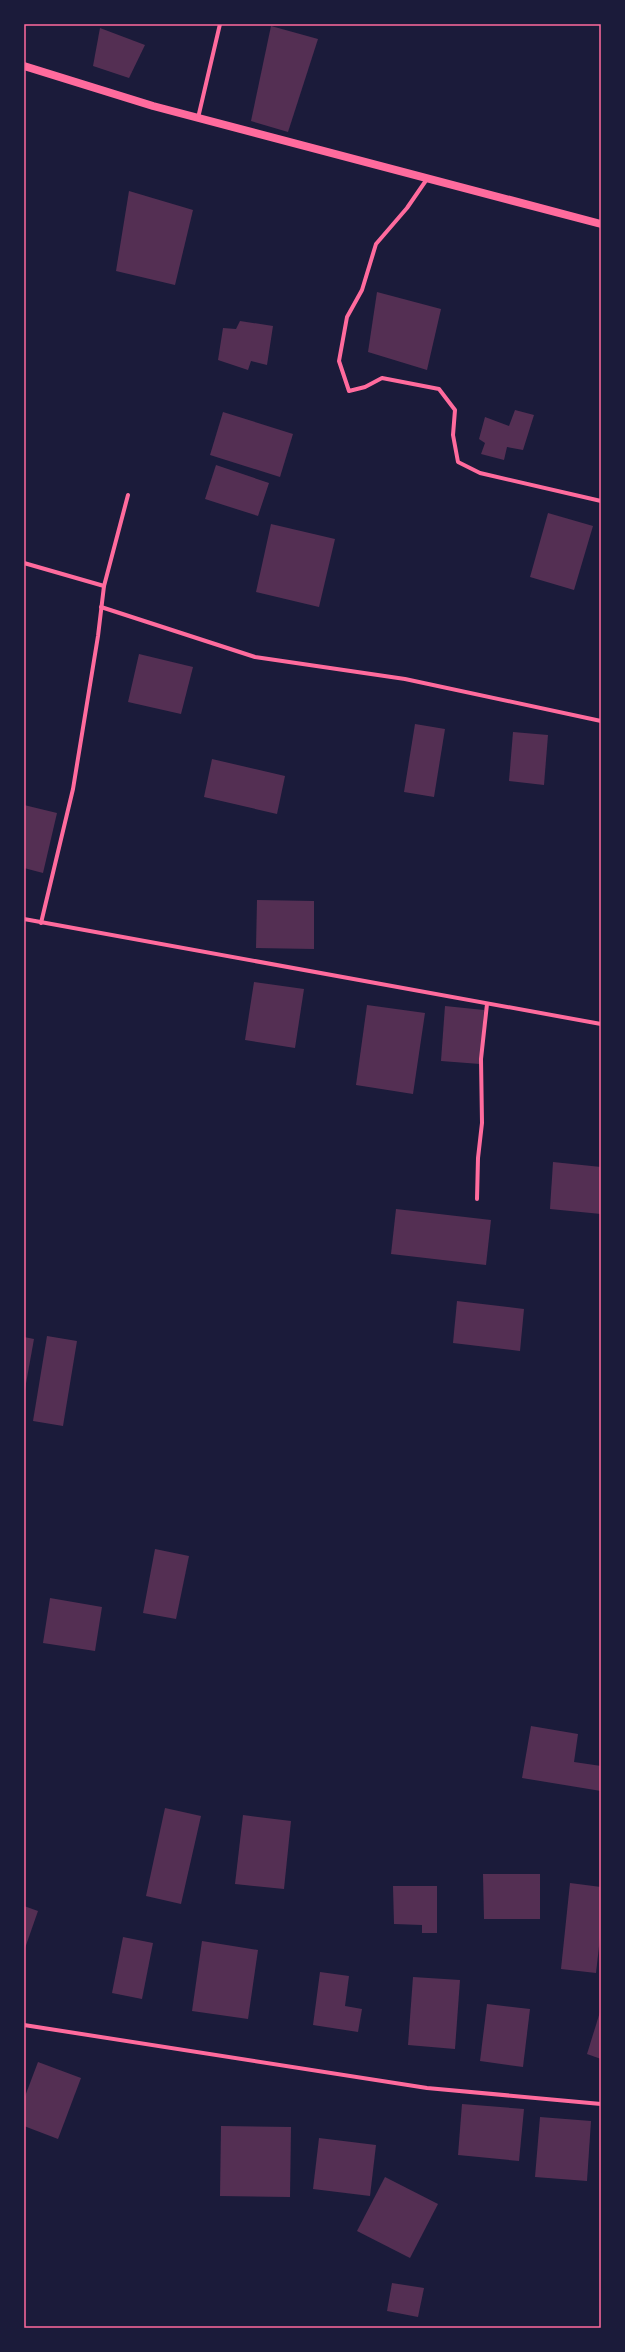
<svg xmlns="http://www.w3.org/2000/svg" width="625" height="2352" font-family="Lato,sans-serif">
  <style>
    .building { fill: #542f53 }
    .lines { fill: none; stroke-linecap: round; stroke-linejoin: round }
    .minor { stroke: #ff6b9d; stroke-width: 4 }
    .secondary { stroke: #ff6b9d; stroke-width: 8 }
    .neatline { fill: none; stroke: #ff6b9d; stroke-width: 1.5 }
  </style>
  <rect width="100%" height="100%" fill="#1b1b3a"/>
  <g class="building">
    <path d="M271,26L318,39L288,132L251,121Z"/>
    <path d="M100,28L145,45L129,78L93,66Z"/>
    <path d="M129,191L193,210L175,285L116,271Z"/>
    <path d="M377,292L441,309L427,370L368,352Z"/>
    <path d="M240,321L273,326L267,365L251,361L248,370L218,360L223,328L236,329Z"/>
    <path d="M515,410L534,415L523,450L507,447L504,460L481,454L485,443L479,439L485,417L509,426Z"/>
    <path d="M223,412L293,434L280,477L210,455Z"/>
    <path d="M216,465L269,483L258,516L205,499Z"/>
    <path d="M548,513L593,526L574,590L530,577Z"/>
    <path d="M271,524L335,539L319,607L256,592Z"/>
    <path d="M139,654L193,667L181,714L128,702Z"/>
    <path d="M415,724L445,729L434,797L404,792Z"/>
    <path d="M513,732L548,735L544,785L509,781Z"/>
    <path d="M212,759L285,776L277,814L204,797Z"/>
    <path d="M24,805L57,813L43,873L24,868Z"/>
    <path d="M257,900L314,901V949L256,948Z"/>
    <path d="M254,982L304,989L295,1048L245,1040Z"/>
    <path d="M367,1005L425,1013L413,1094L356,1085Z"/>
    <path d="M445,1006L484,1010L480,1064L441,1061Z"/>
    <path d="M553,1162L601,1167V1214L550,1209Z"/>
    <path d="M396,1209L491,1220L486,1265L391,1254Z"/>
    <path d="M457,1301L524,1309L520,1351L453,1343Z"/>
    <path d="M47,1336L77,1341L63,1426L33,1421Z"/>
    <path d="M24,1337L34,1339L25,1389H24Z"/>
    <path d="M155,1549L189,1556L176,1619L143,1613Z"/>
    <path d="M50,1598L102,1607L95,1651L43,1643Z"/>
    <path d="M531,1726L578,1734L574,1762L601,1766V1791L522,1778Z"/>
    <path d="M165,1808L201,1816L181,1904L146,1896Z"/>
    <path d="M243,1815L291,1821L284,1889L235,1884Z"/>
    <path d="M483,1874H540V1919H484Z"/>
    <path d="M570,1883L601,1887V1929L596,1973L561,1969Z"/>
    <path d="M393,1886H437V1933H422V1925L394,1924Z"/>
    <path d="M24,1906L38,1911L24,1951Z"/>
    <path d="M123,1937L153,1943L142,1999L112,1993Z"/>
    <path d="M202,1941L258,1950L248,2019L192,2011Z"/>
    <path d="M320,1972L349,1976L345,2006L362,2009L358,2032L313,2025Z"/>
    <path d="M413,1977L460,1980L455,2049L408,2045Z"/>
    <path d="M487,2004L530,2009L523,2067L480,2061Z"/>
    <path d="M600,2012H601V2059L587,2054Z"/>
    <path d="M38,2062L81,2078L58,2139L24,2126V2099Z"/>
    <path d="M462,2104L524,2109L519,2161L458,2155Z"/>
    <path d="M540,2117L591,2121L587,2181L535,2177Z"/>
    <path d="M221,2126L291,2127L290,2197L220,2196Z"/>
    <path d="M319,2138L376,2145L370,2196L313,2189Z"/>
    <path d="M385,2177L438,2204L410,2258L357,2231Z"/>
    <path d="M392,2283L424,2288L418,2317L387,2311Z"/>
  </g>
  <g class="lines">
    <g class="minor">
      <path d="M198,118L220,24"/>
      <path d="M427,179L407,208L376,244L362,290L347,317L339,361L349,391L365,387L382,378L439,389L455,410L453,435L458,462L480,473L601,501"/>
      <path d="M24,563L104,586"/>
      <path d="M101,607L255,657L405,679L601,721"/>
      <path d="M24,919L601,1024"/>
      <path d="M41,923L73,789L98,636L104,586L128,495"/>
      <path d="M477,1199L478,1158L482,1123L481,1059L487,1004"/>
      <path d="M24,2025L427,2088L601,2104"/>
    </g>
    <path class="secondary" d="M24,66L153,106L601,224"/>
  </g>
  <rect width="625" height="2352" fill="none" stroke="#1b1b3a" stroke-width="50"/>
  <rect x="25" y="25" width="575" height="2302" class="neatline"/>
</svg>
